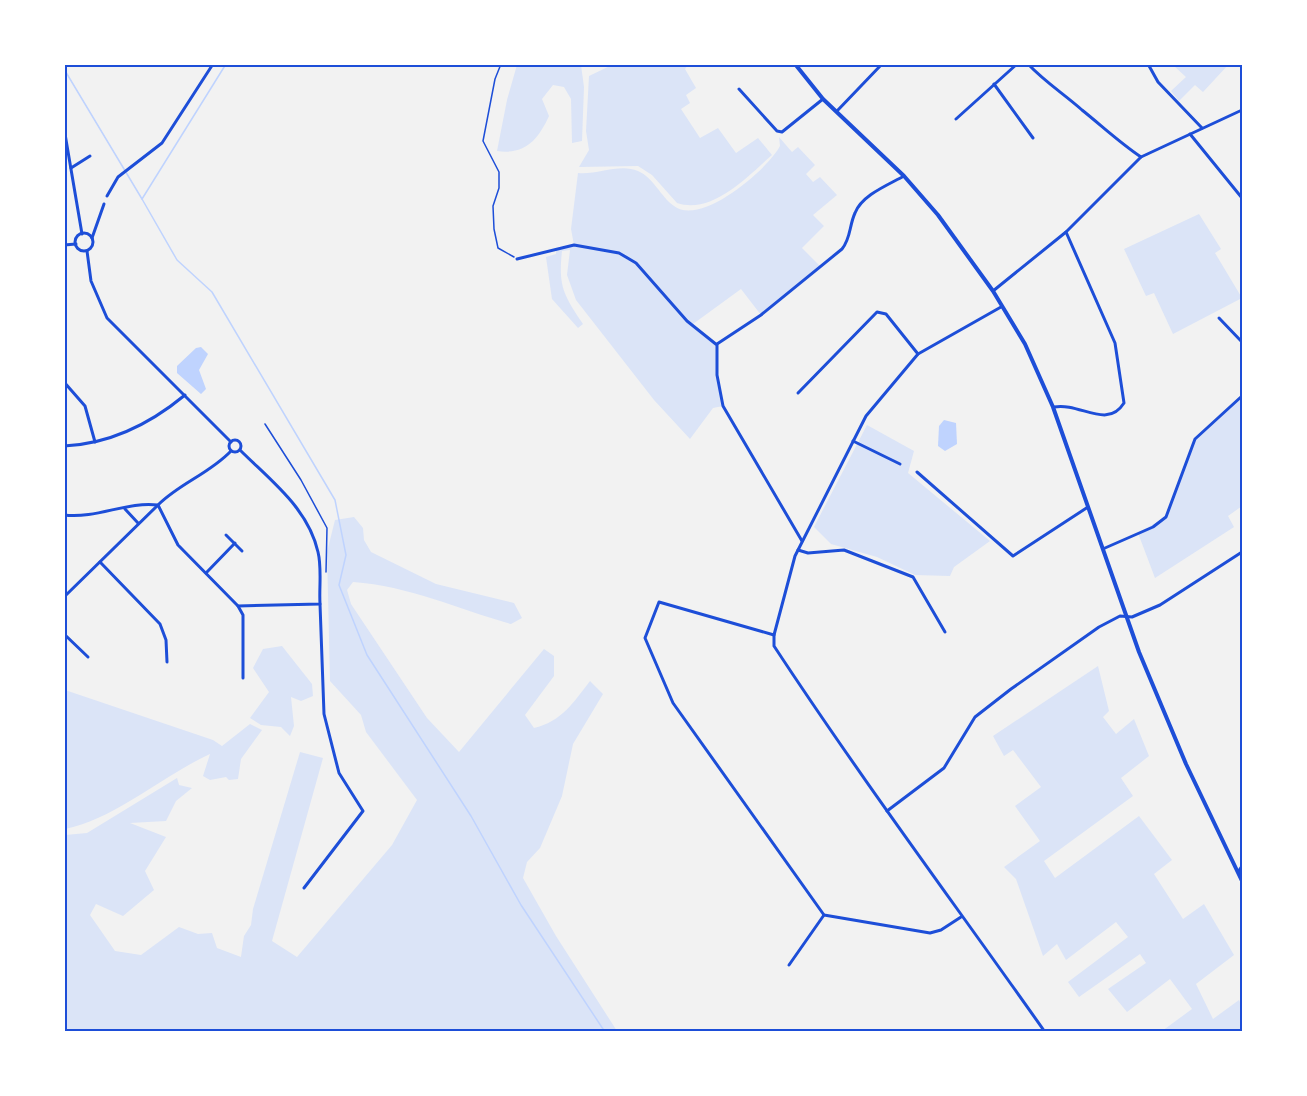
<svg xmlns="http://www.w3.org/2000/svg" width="1307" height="1096" font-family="Overpass,sans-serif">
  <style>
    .green { fill: #dbe4f7 }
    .water { fill: #bfd3fe }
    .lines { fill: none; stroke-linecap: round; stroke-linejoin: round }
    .stream { stroke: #bfd3fe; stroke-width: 1.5 }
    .path { stroke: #1d4ed8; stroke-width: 1.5 }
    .minor { stroke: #1d4ed8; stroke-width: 3 }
    .tertiary { stroke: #1d4ed8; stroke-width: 4 }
    .neatline { fill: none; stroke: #1d4ed8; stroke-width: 2 }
  </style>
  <rect width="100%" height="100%" fill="#f2f2f2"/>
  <g class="green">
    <path d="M614,64L688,65L685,69L696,88L686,95L690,103L681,109L700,138L718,128L736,153L758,138L772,155C748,176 712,215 677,203L652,175L638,166L579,167L589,150L586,131L589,76Z"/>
    <path d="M517,65H581L584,87L582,141L572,143L571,99L564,87L553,85L542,99L549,116C538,140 525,155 497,151L507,100Z"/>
    <path d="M1173,65H1228L1203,92L1195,85L1179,101L1171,91L1186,77Z"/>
    <path d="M779,137L792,152L798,147L815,165L806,174L813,182L820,177L837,195L813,215L824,226L802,248L820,266L761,315L741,289L693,324L690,322L717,345V375L723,406L713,408L690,439L654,400L576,300L567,275L570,250L562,251C558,287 564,295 583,324L578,328L552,299L546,257L556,254V249L574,245L571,229L578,173C597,175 620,163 638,171C654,178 660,196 674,206C701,227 768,169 780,146Z"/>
    <path d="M1199,214L1221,249L1215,253L1242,298L1173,334L1154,293L1146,296L1124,249Z"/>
    <path d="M1242,396V506L1228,516L1234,527L1155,578L1138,533L1166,517L1195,439Z"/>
    <path d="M867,425L914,451L908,473L990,541L954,567L950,576L915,575L877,557L831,544L814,527Z"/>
    <path d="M354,517L363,528L364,540L371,552L436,584L514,603L522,618L511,624C458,609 409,586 353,582L347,590L351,604L427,718L459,752L544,649L554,656V676L525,715L534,728C561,722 574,702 590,681L603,694L573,744L562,796L540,848L527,862L523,878L556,936L617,1031H65V835L87,833L177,778L179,785L192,788L176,801L166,821L130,823L166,837L145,871L154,890L123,916L96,904L90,915L115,951L141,955L179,927L198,934L212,933L217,948L241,957L244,936L251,925L253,909L300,752L323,758L272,941L297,957L392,845L417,800L366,732L361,715L330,681L327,552L335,520Z"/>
    <path d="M282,646L312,684L313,696L301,701L291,697L294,726L290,736L281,727L261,725L250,718L269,692L253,668L263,649Z"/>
    <path d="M1098,666L1109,711L1103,717L1116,734L1134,719L1149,756L1121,778L1133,796L1044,861L1055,878L1139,816L1172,860L1154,874L1183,919L1204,904L1234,955L1196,984L1213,1019L1239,1000L1242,1006V1031H1162L1192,1009L1170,979L1127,1012L1108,989L1146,963L1140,954L1079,997L1068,982L1128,937L1116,922L1066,960L1057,944L1043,956L1016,879L1004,867L1040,841L1015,806L1041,787L1013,750L1004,756L993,736Z"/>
    <path d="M65,690L213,740L222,746L250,724L262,730L241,759L238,779L229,780L226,777L210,780L203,776L210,754C162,776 115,819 65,829Z"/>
  </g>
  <g class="water">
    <path d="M201,347L208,354L199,370L206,389L201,394L177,373V366L196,348Z"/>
    <path d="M944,420L956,423L957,444L945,451L938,446L939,426Z"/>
  </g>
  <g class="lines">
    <g class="stream">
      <path d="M226,64L142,199L177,260L212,292L335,500L346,555L339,585L367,655L471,816L521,905L605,1032"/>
      <path d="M64,69L142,199"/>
    </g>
    <g class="path">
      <path d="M501,64L495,79L483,141L499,172V188L493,206L494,229L498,248L514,257"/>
      <path d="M265,424L301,480L327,528L326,572"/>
    </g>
    <g class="minor">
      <path d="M1028,64C1045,82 1064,94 1082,110C1102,126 1120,143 1141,157"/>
      <path d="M1148,64L1158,82L1202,128"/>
      <path d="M994,84L1033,138"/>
      <path d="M739,89L777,131L782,132L823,99"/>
      <path d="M837,111L882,64"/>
      <path d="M956,119L1017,64"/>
      <path d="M64,128L82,234"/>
      <path d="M1190,134L1242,198"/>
      <path d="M71,168L90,156"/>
      <path d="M107,196L118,177L162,143L213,64"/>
      <circle cx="84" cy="242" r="9"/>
      <path d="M92,238L104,204"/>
      <path d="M64,245L76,244"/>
      <path d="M87,251L91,281L107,318L231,442"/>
      <path d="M517,259L574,245L619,253L636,263L687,321L717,345V375L723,406L802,541"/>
      <path d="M993,291L1066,232L1141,157L1242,110"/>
      <path d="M1001,307L918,354L866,416L795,556L774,635V646C860,777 954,903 1045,1032"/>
      <path d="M1219,318L1242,342"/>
      <path d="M717,344L761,315L842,249C851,238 849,226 855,213C862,195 888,185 904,176"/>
      <path d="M64,382L85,406L95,442"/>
      <path d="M798,393L877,312L886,314L918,354"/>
      <path d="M1054,407C1080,402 1107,430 1124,403L1115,343L1066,232"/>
      <circle cx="235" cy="446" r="6"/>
      <path d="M853,441L900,464"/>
      <path d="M64,446C110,444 150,424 185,395"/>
      <path d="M917,472L1013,556L1088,507"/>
      <path d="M125,509L138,523"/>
      <path d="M64,515C97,519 127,501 158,505C180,483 209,474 231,451"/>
      <path d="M226,535L242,551"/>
      <path d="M1105,548L1153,527L1166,517L1195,439L1242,396"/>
      <path d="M798,550L808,553L844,550L913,577L945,632"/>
      <path d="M100,562L160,624L166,640L167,662"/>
      <path d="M206,573L235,543"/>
      <path d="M64,597L158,505L178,545L238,606L320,604C319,587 322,568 318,552C308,508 271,481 240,450"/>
      <path d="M238,606L243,615V678"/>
      <path d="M64,634L88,657"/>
      <path d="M774,635L659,602L645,638L673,703L824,915L930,933L941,930L961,917"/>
      <path d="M887,811L944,768L975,717L1011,689L1099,627L1120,616L1132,617L1160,605L1242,552"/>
      <path d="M1238,872L1242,866"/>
      <path d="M304,888L363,811L339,773L324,714L320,604"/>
      <path d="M789,965L824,915"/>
    </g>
    <path class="tertiary" d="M795,64L823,99L904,176L938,215L993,291L1025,344L1053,407L1139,652L1186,764L1242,881"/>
  </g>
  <rect width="1307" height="1096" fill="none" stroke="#ffffff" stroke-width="132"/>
  <rect x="66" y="66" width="1175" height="964" class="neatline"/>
</svg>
